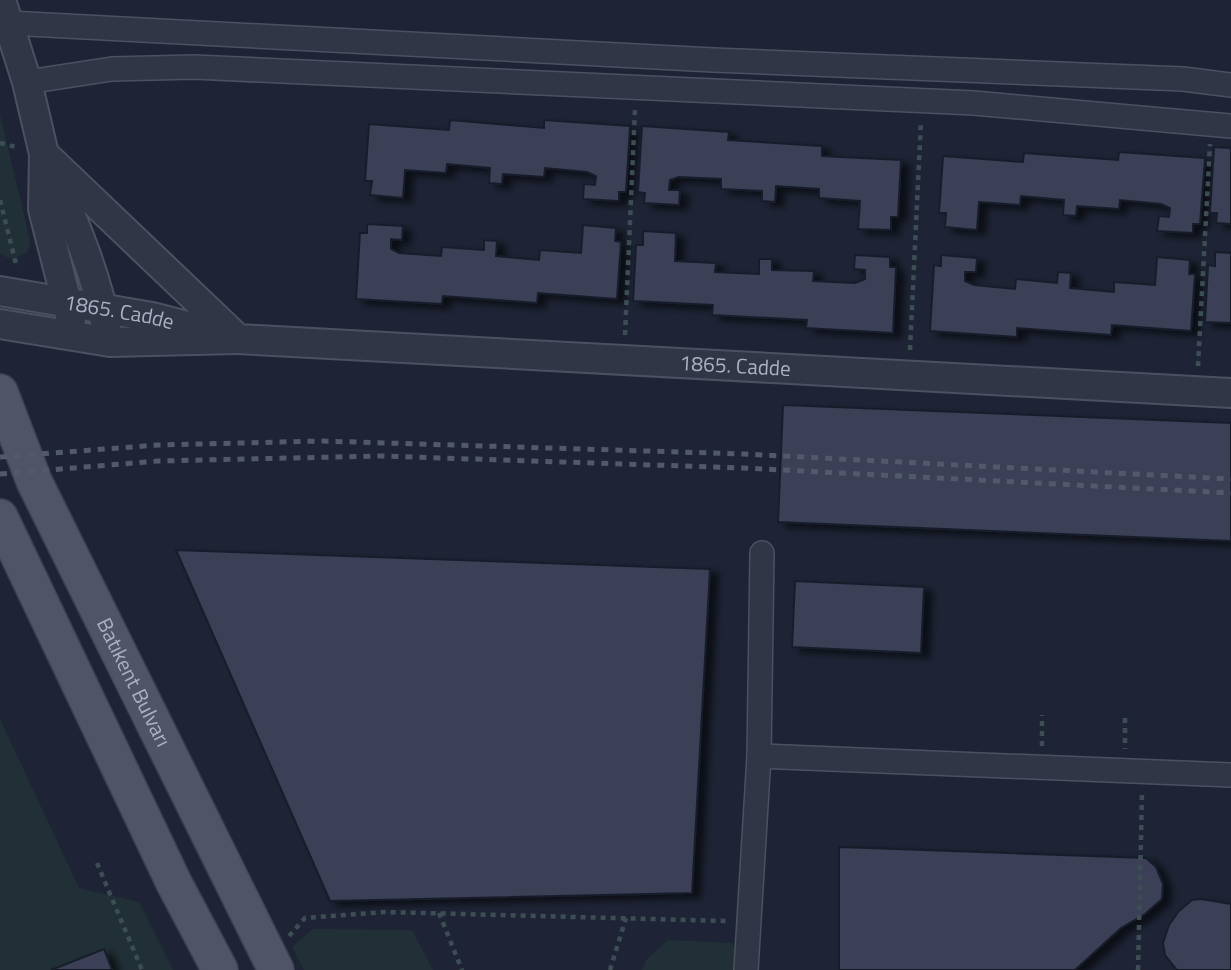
<svg xmlns="http://www.w3.org/2000/svg" width="1231" height="970" font-family="'Titillium Web',sans-serif">
  <style>
    .green { fill: #203036 }
    .building { fill: #3a4156; stroke: #191e2c; stroke-width: 2; filter: url(#shadow) }
    .lines { fill: none; stroke-linecap: round; stroke-linejoin: round }
    .minor-casing { stroke: #4c5161; stroke-width: 26 }
    .tertiary-casing { stroke: #4c5161; stroke-width: 32 }
    .primary-casing { stroke: #3b404f; stroke-width: 38 }
    .path { stroke: #3d4d54; stroke-width: 4.5; stroke-dasharray: 5 5; stroke-linecap: butt }
    .minor { stroke: #313646; stroke-width: 23 }
    .tertiary { stroke: #313646; stroke-width: 28 }
    .primary { stroke: #4f5566; stroke-width: 35 }
    .rail { stroke: #53596d; stroke-width: 5; stroke-dasharray: 7 7; stroke-linecap: butt }
    .labels { text-anchor: middle; stroke-width: 7; stroke-linejoin: round; paint-order: stroke }
    .street-label { font-size: 21px; fill: #abb0c3; stroke: #171c2a }
  </style>
  <defs>
    <filter id="shadow"><feDropShadow dx="8" dy="4.5" stdDeviation="3.5" flood-color="#0009"/></filter>
  </defs>
  <rect width="100%" height="100%" fill="#1e2435"/>
  <g class="green">
    <path d="M0,115L30,240L28,252C17,258 11,261 0,254Z"/>
    <path d="M0,719L79,888L139,902L173,970H0Z"/>
    <path d="M313,929L412,930L433,970H304L292,947Z"/>
    <path d="M668,940L731,943L736,949L735,970H642L646,960Z"/>
  </g>
  <g class="building">
    <path d="M450,120L544,128V120L630,126L626,192H619V201L583,199L584,184L595,185L596,176L587,172L545,168L544,177L503,174L502,184L489,183L490,168L447,164L446,173L405,170L403,198L370,195L372,181H365L369,124L449,130Z"/>
    <path d="M642,126L729,132L728,140L822,146V156L901,160L898,217H891V230L858,229L860,201L819,198V189L776,186L775,202L762,201V191L721,189V179L679,177L670,180L669,190H680L679,205L644,203L645,193L638,192Z"/>
    <path d="M1214,147L1231,148V224L1216,223L1217,213H1210Z"/>
    <path d="M1119,152L1205,158L1200,224H1193V233L1157,231L1159,216L1169,217L1170,208L1161,204L1120,200L1119,209L1077,206L1076,216L1063,215L1064,200L1021,196L1020,205L979,202L977,230L945,227L946,213H939L943,156L1023,162L1024,153L1118,160Z"/>
    <path d="M367,224L403,226L402,240L391,239V249L399,253L441,256L442,247L484,250V240L497,241L496,256L539,260L540,250L581,253L583,225L616,228L615,241L621,242L617,299L538,293L537,303L443,296L442,304L356,299L360,233H367Z"/>
    <path d="M643,231L676,233L675,261L716,263L715,272L759,274V259H772V270L814,271L813,281L855,283L865,279V270L854,269L855,255L890,257V267H896L893,333L806,328L807,320L712,315L713,305L633,301L636,245H643Z"/>
    <path d="M1215,252L1231,253V323L1205,322L1208,265L1215,266Z"/>
    <path d="M941,255L977,258L976,272H965V281L974,285L1015,289L1016,279L1057,283L1058,272L1071,273L1070,288L1114,292V282L1155,285L1157,257L1190,260L1189,274H1195L1191,331L1112,325L1111,335L1017,328V337L930,331L934,265L941,266Z"/>
    <path d="M783,405L1231,423V541L778,522Z"/>
    <path d="M176,550L710,569L692,893L330,901Z"/>
    <path d="M795,581L924,587L921,653L792,647Z"/>
    <path d="M839,847L1146,858L1156,867L1163,884L1162,899L1145,914L1121,928L1075,970H839Z"/>
    <path d="M839,847L1146,858L1156,867L1163,884L1162,899L1145,914L1121,928L1075,970H839Z"/>
    <path d="M1201,899L1231,904V970H1177L1165,955L1163,943L1169,925L1179,911L1192,900Z"/>
    <path d="M104,949L112,970H51Z"/>
  </g>
  <g class="lines">
    <g class="minor-casing">
      <g id="minor">
        <path d="M9,23L713,60L1183,79L1231,85"/>
        <path d="M27,82L112,69L194,67L974,103L1231,126"/>
        <path d="M759,756L1231,775"/>
        <path d="M746,970L759,756L762,553"/>
      </g>
    </g>
    <g class="tertiary-casing">
      <g id="tertiary">
        <path id="s1" d="M1,0L27,82L44,154L238,339L1231,393"/>
        <path id="s2" d="M0,291L152,317L238,339L110,342L0,324"/>
        <path d="M71,319L43,209L44,154C68,208 95,268 106,326"/>
      </g>
    </g>
    <g class="primary-casing">
      <g id="primary">
        <path id="s3" d="M0,392L34,481L276,970"/>
        <path d="M0,517L174,883L220,970"/>
      </g>
    </g>
    <g class="path">
      <path d="M0,143L16,147"/>
      <path d="M0,200L17,268"/>
      <path d="M625,335L635,109"/>
      <path d="M910,350L921,121"/>
      <path d="M1198,366L1210,144"/>
      <path d="M1125,718V749"/>
      <path d="M1042,746V715"/>
      <path d="M97,863L142,970"/>
      <path d="M439,913L462,970"/>
      <path d="M289,936L305,918L385,912L727,921"/>
      <path d="M610,970L626,918"/>
      <path d="M1138,970L1142,794"/>
    </g>
    <use href="#minor" class="minor"/>
    <use href="#tertiary" class="tertiary"/>
    <use href="#primary" class="primary"/>
    <g class="rail">
      <path d="M0,457L158,445L322,441L744,454L1231,479"/>
      <path d="M0,474L158,461L381,456L744,468L1231,493"/>
    </g>
  </g>
  <g class="labels">
    <g class="street-label">
      <text dy="7" stroke="none"><textPath href="#s2" startOffset="121">1865. Cadde</textPath></text>
      <text dy="7" stroke="none"><textPath href="#s1" startOffset="926">1865. Cadde</textPath></text>
      <text dy="7" stroke="none"><textPath href="#s3" startOffset="320">Batıkent Bulvarı</textPath></text>
    </g>
  </g>
</svg>
